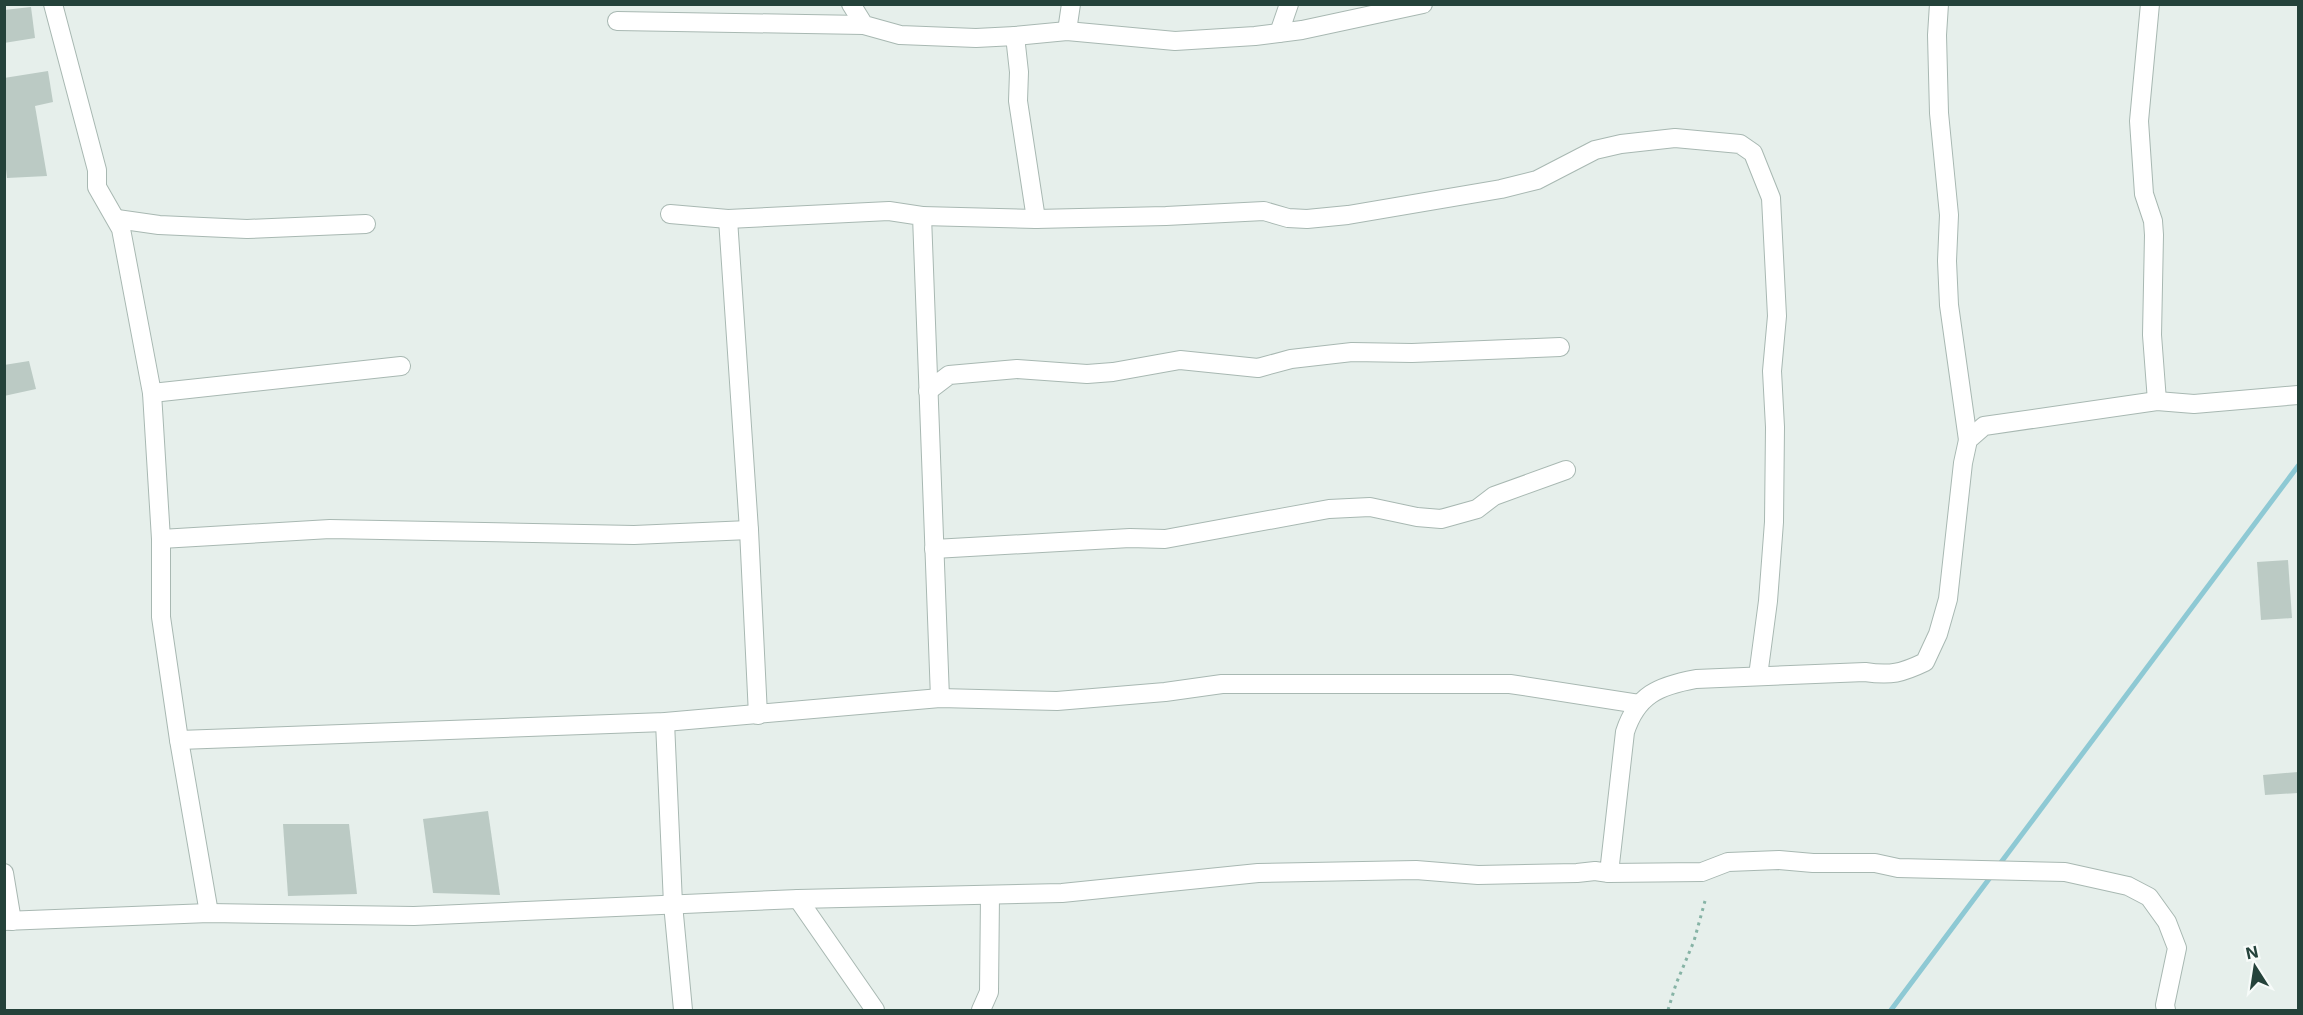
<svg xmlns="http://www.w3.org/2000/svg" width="2303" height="1015" font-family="Inter,sans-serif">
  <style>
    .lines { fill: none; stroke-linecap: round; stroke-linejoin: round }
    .stream { stroke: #8ec9d4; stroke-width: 5 }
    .building { fill: #bbcac4 }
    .minor-casing { stroke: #a8b8b2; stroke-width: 20 }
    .path { stroke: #86b3a5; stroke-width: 3; stroke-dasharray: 3 4.5; stroke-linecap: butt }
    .minor { stroke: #fff; stroke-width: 18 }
  </style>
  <rect width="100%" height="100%" fill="#e6efeb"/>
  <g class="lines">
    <g class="stream">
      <path d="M1999,865L2298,466"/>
      <path d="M1891,1010L1992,875"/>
    </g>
  </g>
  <g class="building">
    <path d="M31,7L35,38L4,43V10Z"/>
    <path d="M48,71L53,102L35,106L47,176L7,178L4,151V78Z"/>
    <path d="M29,361L36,389L4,396V365Z"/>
    <path d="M2288,560L2292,618L2261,620L2257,562Z"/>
    <path d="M2298,772V793L2265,795L2263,775Z"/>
    <path d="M488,811L500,895L433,893L423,819Z"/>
    <path d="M283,824H349L357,894L288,896Z"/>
  </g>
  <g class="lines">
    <g class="minor-casing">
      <g id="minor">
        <path d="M53,4L97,170V187L121,229L152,393L161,539V617L179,740L209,913"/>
        <path d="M851,4L864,25L900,35L976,38L1015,36L1019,72L1018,101L1036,219"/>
        <path d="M1939,4L1937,35L1939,113L1949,215L1947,261L1949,305L1968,440"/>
        <path d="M2150,4L2139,121L2144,194L2153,221L2154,235L2152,335L2157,401"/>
        <path d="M617,21L864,25"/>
        <path d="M1067,31L1071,4"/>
        <path d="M1279,33L1289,4"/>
        <path d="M1015,36L1067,31L1175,41L1255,36L1302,30L1423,4"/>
        <path d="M670,214L728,219L889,211L922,216L940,698"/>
        <path d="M922,216L1036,219L1166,216L1264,211L1288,218L1307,219L1348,215L1501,189L1537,180L1595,150L1621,144L1675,138L1740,144L1753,153L1771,198L1777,316L1772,371L1775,427L1774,522L1768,601L1758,676"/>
        <path d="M117,219L159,225L247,229L366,224"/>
        <path d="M728,219L749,530L758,715"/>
        <path d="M928,391L949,375L1017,369L1087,374L1113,372L1180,360L1258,368L1291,359L1352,352L1412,353L1560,347"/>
        <path d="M152,393L401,366"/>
        <path d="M161,539L330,529L634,535L749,530"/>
        <path d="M934,549L1130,538L1165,539L1329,509L1370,507L1417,517L1441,519L1477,509L1494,496L1566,470"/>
        <path d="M665,722L673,904L683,1010"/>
        <path d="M179,740L665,722L940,698L1057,701L1165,692L1222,684H1510L1639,704"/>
        <path d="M4,873L12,921"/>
        <path d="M1609,873L1702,872L1728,862L1779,860L1813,863H1875L1898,868L2065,872L2128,886L2149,897L2167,922L2177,948L2165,1005L2166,1010"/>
        <path d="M798,899L875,1010"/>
        <path d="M4,921L209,913L414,916L798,899L1062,893L1258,873L1416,870L1478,875L1577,873L1595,871L1609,873L1625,732C1637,695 1658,686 1696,679L1865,672C1891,676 1902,673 1925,662L1938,634L1948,599L1963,463L1968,440L1984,426L2157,401L2194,404L2298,395"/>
        <path d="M981,1010L989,992L990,895"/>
      </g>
    </g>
    <path class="path" d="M1668,1010L1676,984L1694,941L1705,901"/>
    <use href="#minor" class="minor"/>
  </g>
  <rect width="2303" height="1015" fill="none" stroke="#24423a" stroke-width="12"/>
  <g transform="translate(2255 967) rotate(348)" stroke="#f7fbf9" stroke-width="4.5" paint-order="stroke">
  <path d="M0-4.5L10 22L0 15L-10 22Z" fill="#24423a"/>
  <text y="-9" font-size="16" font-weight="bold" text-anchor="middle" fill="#24423a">N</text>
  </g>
</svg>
